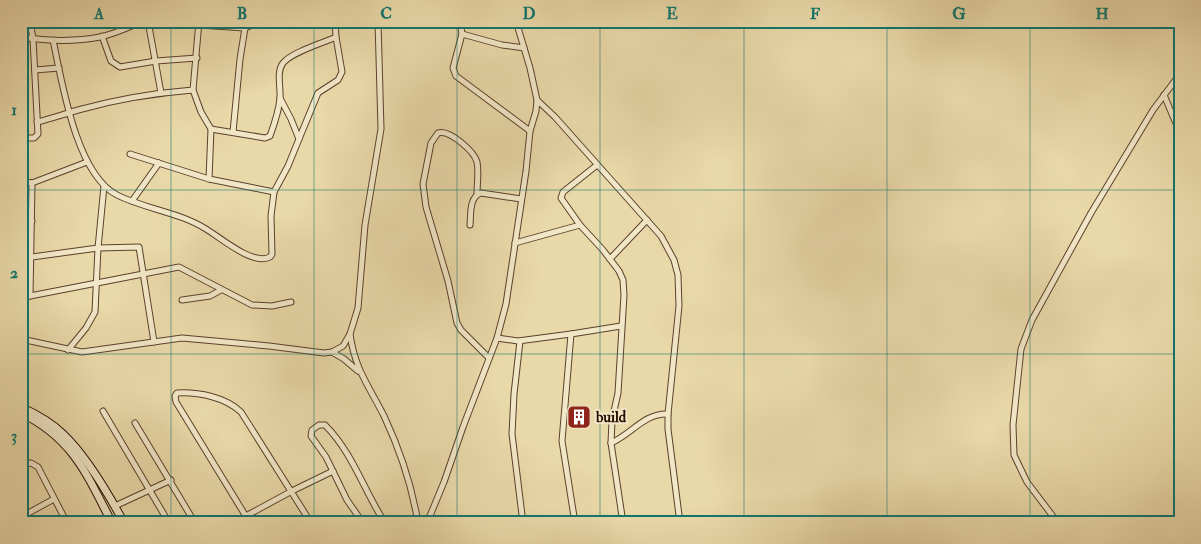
<svg xmlns="http://www.w3.org/2000/svg" width="1201" height="544" font-family="'IM FELL Double Pica',serif">
  <style>
    .lines { fill: none; stroke-linecap: round; stroke-linejoin: round }
    .street-casing { stroke: #5a412d; stroke-width: 7 }
    .secondary-casing { stroke: #2b0f04; stroke-width: 9 }
    .street { stroke: #f1e6c6; stroke-width: 5 }
    .secondary { stroke: #f1e6c6; stroke-width: 7 }
    .grid { fill: none; stroke: #0f766e; stroke-width: 1; stroke-opacity: 0.55 }
    .labels { text-anchor: middle; stroke-width: 4; stroke-linejoin: round; paint-order: stroke }
    .poi-label { font-size: 15px; font-weight: bold; fill: #2b0f04; stroke: #f1e6c6; text-anchor: start }
    .neatline { fill: none; stroke: #0f766e; stroke-width: 2 }
    .grid-label { font-size: 16px; text-anchor: middle; font-weight: bold; fill: #0f766e }
  </style>
  <rect width="100%" height="100%" fill="#e9d8a8"/>
  <filter id="stains"><feTurbulence type="fractalNoise" baseFrequency=".004" numOctaves="4"/><feColorMatrix values="0 0 0 0 .2 0 0 0 0 .09 0 0 0 0 .02 0 0 0 .5 -.17"/></filter>
  <radialGradient id="worn" r=".72"><stop offset=".6" stop-color="#630" stop-opacity="0"/><stop offset="1" stop-color="#630" stop-opacity=".3"/></radialGradient>
  <g class="lines">
    <g class="street-casing">
      <g id="street">
        <path d="M148,21L161,93"/>
        <path d="M199,21L193,90L201,112L211,129L209,179"/>
        <path d="M460,21L462,34L453,68L456,76L530,131"/>
        <path d="M21,22L22,21"/>
        <path d="M199,25L245,28"/>
        <path d="M462,34L502,45L524,48"/>
        <path d="M102,36L111,61L120,67L156,61L197,58"/>
        <path d="M21,37C47,41 74,42 100,37C115,34 130,26 145,21"/>
        <path d="M53,40C62,82 76,174 117,195C145,209 179,212 206,229C221,238 253,266 270,257L272,254L271,216L274,192L288,166L299,139L291,119L280,98"/>
        <path d="M35,70L59,68"/>
        <path d="M1164,95L1180,133"/>
        <path d="M537,100L555,117L661,236L674,260L678,275L679,306L668,414V429L680,523"/>
        <path d="M37,122C53,118 67,113 82,109C118,99 156,93 193,90"/>
        <path d="M211,129L265,138L270,136C274,125 279,110 280,98C281,88 276,72 283,63C292,52 323,43 336,37L335,21"/>
        <path d="M233,132L240,59L245,28L262,21"/>
        <path d="M21,138H34L38,134L33,39L30,21"/>
        <path d="M299,139L318,93L338,80L342,72L336,37"/>
        <path d="M130,154L209,179L274,192"/>
        <path d="M597,165L563,192L561,198L580,225L603,250L619,271L623,280L624,295L618,393L612,420L611,443L623,523"/>
        <path d="M21,181L32,183L87,162"/>
        <path d="M477,194C477,184 479,172 477,162C474,151 449,129 438,133L431,143L423,184L426,207L448,281L457,323L461,330L489,358"/>
        <path d="M132,201L159,163"/>
        <path d="M21,220L32,221"/>
        <path d="M470,225C471,214 469,197 481,193L521,199"/>
        <path d="M515,243L580,225"/>
        <path d="M32,257L98,248L139,247L154,342"/>
        <path d="M610,259L647,220"/>
        <path d="M21,296H30L179,267L252,305L272,306L291,302"/>
        <path d="M30,296L32,183"/>
        <path d="M182,300L210,296L221,290"/>
        <path d="M350,334C355,370 369,386 384,416C400,450 412,486 418,523"/>
        <path d="M497,338L518,341L571,334"/>
        <path d="M21,339L82,352L182,338L269,346L324,353L332,352L343,346L350,334L358,308L365,225L381,129L378,21"/>
        <path d="M520,341L514,394L512,434L523,523"/>
        <path d="M68,350L86,328L95,312L98,248L104,186"/>
        <path d="M332,352L344,359L358,371"/>
        <path d="M103,411L169,523"/>
        <path d="M135,423L195,523"/>
        <path d="M611,443C632,434 644,413 668,414"/>
        <path d="M21,465L31,463L38,467L67,523"/>
        <path d="M115,506L171,480"/>
        <path d="M21,517L54,499"/>
        <path d="M233,523L292,491L333,471"/>
        <path d="M250,523L176,402L175,396L177,393C199,392 225,397 241,412L311,523"/>
        <path d="M363,523L347,500L326,457L311,436L312,430L319,425H325C353,453 364,491 385,523"/>
        <path d="M427,523L444,482L463,427L497,338L506,304L526,171L530,131L536,111L537,100L530,68L516,21"/>
        <path d="M575,523L562,441L571,334L621,326"/>
        <path d="M1058,523L1027,482L1014,455L1013,425L1021,349L1032,320L1091,213L1153,110L1180,74"/>
      </g>
    </g>
    <g class="secondary-casing">
      <g id="secondary">
        <path d="M21,407C36,414 51,422 63,434C87,457 108,493 124,523"/>
        <path d="M21,413C73,438 87,475 112,523"/>
      </g>
    </g>
    <use href="#street" class="street"/>
    <use href="#secondary" class="secondary"/>
  </g>
  <path class="grid" d="M171,21V523M314,21V523M457,21V523M600,21V523M744,21V523M887,21V523M1030,21V523M21,190H1180M21,354H1180"/>
  <defs>
    <g id="building-square" transform="scale(1.25)"><rect x="-9" y="-9" width="18" height="18" rx="4" fill="#8f2418" stroke="#f1e6c6"/><path d="M-4-6H4V6H1V3H-1V6H-4ZM-2.5-4.3h1.7v1.8h-1.7ZM.8-4.3h1.7v1.8H.8ZM-2.5-1h1.7V.8h-1.7ZM.8-1h1.7V.8H.8Z" fill="#fff"/></g>
  </defs>
  <g fill-rule="evenodd">
    <use href="#building-square" x="579" y="417"/>
  </g>
  <g class="labels">
    <g class="poi-label">
      <text x="596" y="422">build</text>
    </g>
  </g>
  <rect width="1201" height="544" fill="none" stroke="#e9d8a8" stroke-width="55"/>
  <rect x="28" y="28" width="1146" height="488" class="neatline"/>
  <g class="grid-label">
    <text x="99" y="19">A</text>
    <text x="242" y="19">B</text>
    <text x="386" y="19">C</text>
    <text x="529" y="19">D</text>
    <text x="672" y="19">E</text>
    <text x="815" y="19">F</text>
    <text x="959" y="19">G</text>
    <text x="1102" y="19">H</text>
    <text x="14" y="115">1</text>
    <text x="14" y="278">2</text>
    <text x="14" y="441">3</text>
  </g>
  <rect width="100%" height="100%" filter="url(#stains)"/>
  <rect width="100%" height="100%" fill="url(#worn)"/>
</svg>
